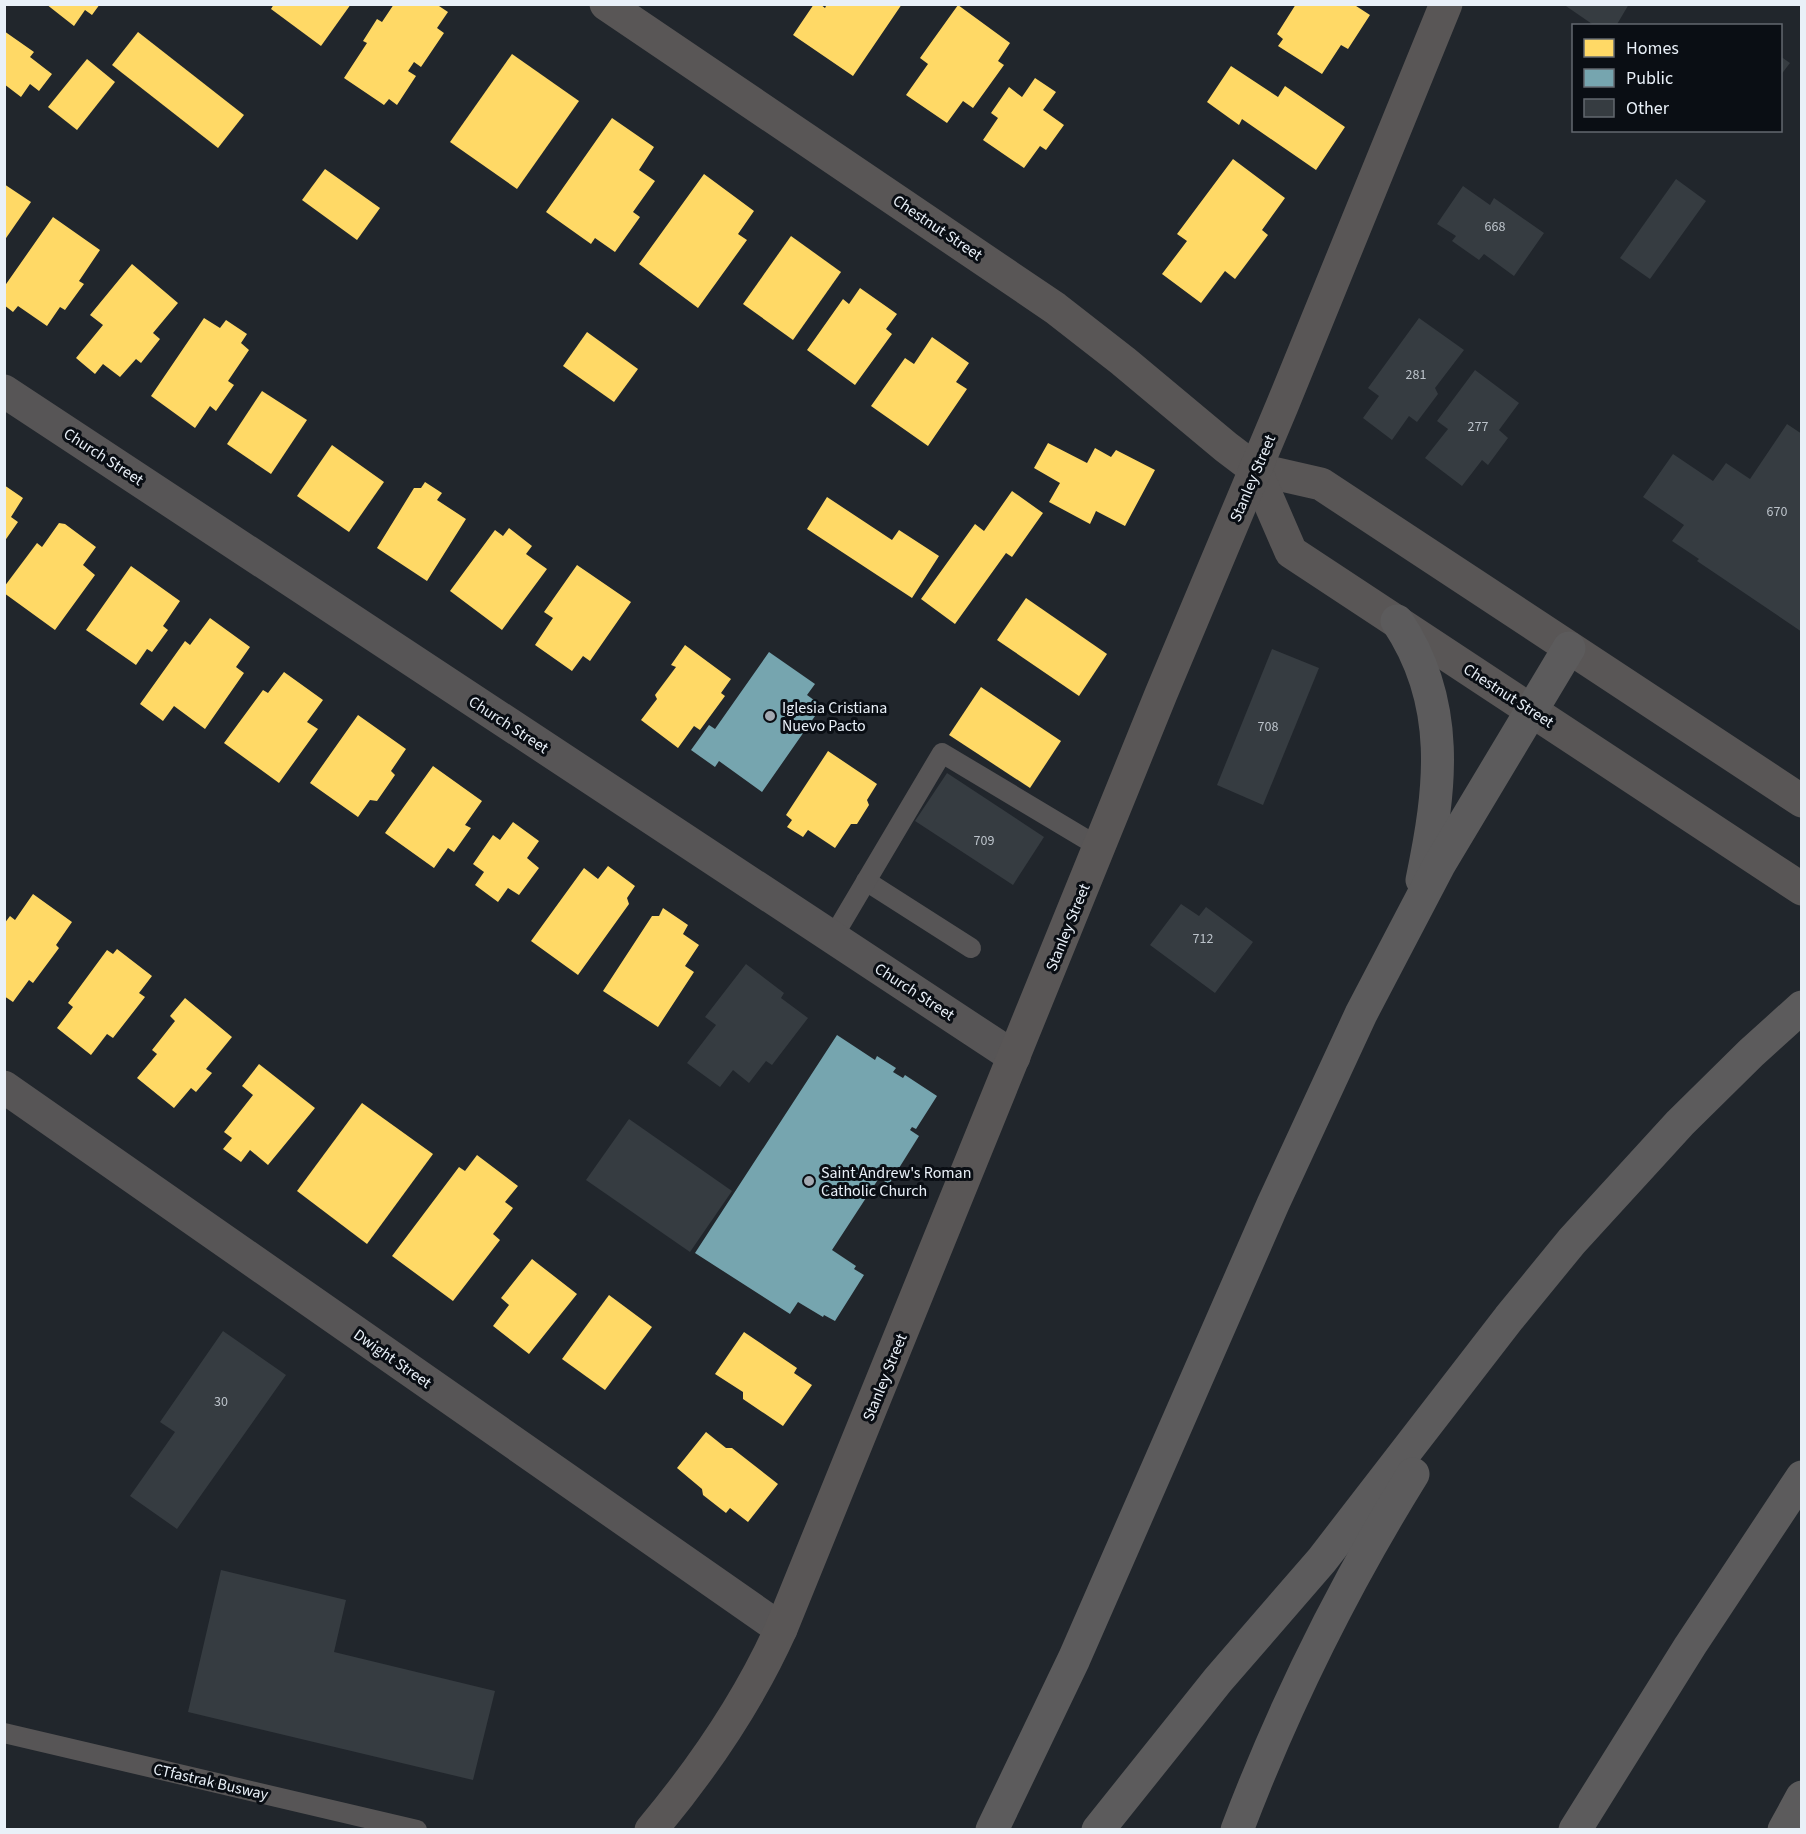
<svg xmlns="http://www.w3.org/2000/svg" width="1806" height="1834" font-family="'Source Sans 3',sans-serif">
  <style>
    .homes { fill: #ffd966 }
    .public { fill: #76a5af }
    .building { fill: #363c41 }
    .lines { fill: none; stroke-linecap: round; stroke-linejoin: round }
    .lane { stroke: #575556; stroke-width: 20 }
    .street { stroke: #575556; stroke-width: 33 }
    .secondary { stroke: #595656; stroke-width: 33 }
    .highway { stroke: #5c5b5c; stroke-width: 33 }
    .poi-dot { fill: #a3a9b1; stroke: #0a0e14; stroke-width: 2 }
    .labels { text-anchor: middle; stroke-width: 6; stroke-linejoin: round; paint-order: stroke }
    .number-label { font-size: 14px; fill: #bcc3ca }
    .street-label { font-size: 16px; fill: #e9f0f8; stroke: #0a0e14 }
    .poi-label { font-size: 16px; fill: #e9f0f8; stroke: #0a0e14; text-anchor: start }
  </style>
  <rect width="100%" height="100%" fill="#21262c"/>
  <g class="homes">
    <path d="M46,4H100L92,15L85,10L74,26Z"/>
    <path d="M274,4H351L321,46L271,9Z"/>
    <path d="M394,4H436L448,12L437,28L444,33L421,67L414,62L408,71L416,76L397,105L389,99L384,105L344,78L367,43L363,41L377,19L382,22Z"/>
    <path d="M814,4H820L825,8L827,4H902L853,76L793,35Z"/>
    <path d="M1296,4H1353L1370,15L1348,49L1341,45L1322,74L1278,46L1283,39L1277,34Z"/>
    <path d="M958,5L1010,43L998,61L1004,65L973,108L963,101L947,123L906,95L928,64L920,58Z"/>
    <path d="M4,31L34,52L30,57L52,74L39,91L30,84L21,97L4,84Z"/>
    <path d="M138,32L244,115L218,148L112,65Z"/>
    <path d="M512,54L579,101L517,189L450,142Z"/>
    <path d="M87,59L115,82L77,130L48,107Z"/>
    <path d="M1231,66L1278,97L1285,86L1345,127L1316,170L1242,119L1239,125L1207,102Z"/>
    <path d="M1035,78L1056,92L1043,110L1064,125L1046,150L1040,146L1024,168L983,140L998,118L991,113L1009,87L1022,97Z"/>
    <path d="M612,118L654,147L639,170L655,181L633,212L640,217L615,252L595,238L591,244L546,212Z"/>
    <path d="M1233,159L1285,198L1262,230L1268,235L1235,279L1225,271L1201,303L1162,274L1187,241L1177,234Z"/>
    <path d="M325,169L380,208L357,240L302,200Z"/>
    <path d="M704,174L754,211L738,234L747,240L698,308L639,264Z"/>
    <path d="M4,184L31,202L4,241Z"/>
    <path d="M53,217L100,250L79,281L84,284L65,310L60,307L47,326L18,306L13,312L4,305V287Z"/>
    <path d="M791,236L841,272L793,340L743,304Z"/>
    <path d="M132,264L178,303L153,333L160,339L141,363L136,359L120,377L103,364L95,374L76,358L103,325L90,315Z"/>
    <path d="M860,288L897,314L886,329L892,334L855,385L807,350L843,299L849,304Z"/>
    <path d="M204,318L220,328L226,320L247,334L241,343L249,350L228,381L234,385L216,411L210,406L195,428L151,396Z"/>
    <path d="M587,332L638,369L614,402L563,366Z"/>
    <path d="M932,337L969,363L956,382L967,389L928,446L871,406L905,358L914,364Z"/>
    <path d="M262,391L307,420L271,474L227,444Z"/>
    <path d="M1048,443L1087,463L1095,448L1111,457L1116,450L1155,470L1125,526L1096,511L1090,524L1049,502L1060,483L1034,468Z"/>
    <path d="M332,445L384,482L349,532L297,496Z"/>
    <path d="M425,482L442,493L437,500L466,519L427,581L377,548L414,488H421Z"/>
    <path d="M4,485L23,498L11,517L18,522L4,542Z"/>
    <path d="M1012,491L1043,513L1012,557L1006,553L955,624L921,599L975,524L984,531Z"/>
    <path d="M827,497L892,540L899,530L939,556L912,598L807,529Z"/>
    <path d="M59,523L65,524L96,547L83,565L95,575L55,630L4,593V587L37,543L42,547Z"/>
    <path d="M509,528L532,546L526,554L547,569L502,630L450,591L495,530L503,536Z"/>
    <path d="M577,565L631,602L590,661L583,656L572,671L535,645L553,618L544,612Z"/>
    <path d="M131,566L180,601L163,626L168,630L152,652L147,649L136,665L86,630Z"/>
    <path d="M1026,598L1107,654L1079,696L997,640Z"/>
    <path d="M210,618L250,647L236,667L244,673L205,729L174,706L163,721L140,704L185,641L190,645Z"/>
    <path d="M685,645L731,679L721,693L725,696L700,730L694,726L678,748L641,720L657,699L655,695L676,667L671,665Z"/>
    <path d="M284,672L323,700L307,722L318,729L279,783L224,743L263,690L268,693Z"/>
    <path d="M981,687L1061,741L1030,788L949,735Z"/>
    <path d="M358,715L406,749L391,771L395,775L377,801L370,800L358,817L310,783Z"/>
    <path d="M828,751L877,784L867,800L869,805L857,824H851L835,848L808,830L803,837L787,827L792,820L786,815Z"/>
    <path d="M433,766L482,801L465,825L471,828L454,852L448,848L434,868L385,833Z"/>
    <path d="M513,822L539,841L527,858L539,868L519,895L508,888L498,902L475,885L484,872L473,864L493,835L500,840Z"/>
    <path d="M608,866L635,886L627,898L629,904L578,975L531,941L584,868L598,879Z"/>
    <path d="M33,894L72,922L56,945L59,948L33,983L29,980L13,1002L4,996V924L10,916L15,920Z"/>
    <path d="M663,908L688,925L683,934L699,945L685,966L694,972L658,1027L603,991L652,916H659Z"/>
    <path d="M117,949L152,976L139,993L145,997L113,1038L107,1034L91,1055L57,1028L73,1007L68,1003L107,950L113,954Z"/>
    <path d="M185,998L232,1037L206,1069L212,1073L196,1092L191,1088L174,1108L137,1078L157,1054L152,1050L175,1021L170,1016Z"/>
    <path d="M259,1064L315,1108L268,1165L250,1150L241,1162L223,1149L232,1138L224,1132L253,1095L242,1086Z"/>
    <path d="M362,1103L433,1154L367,1244L297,1191Z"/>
    <path d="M477,1155L518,1186L505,1202L513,1208L493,1234L500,1240L453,1301L392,1256L459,1167L465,1171Z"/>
    <path d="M532,1259L577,1294L529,1354L493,1326L509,1305L501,1298Z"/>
    <path d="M609,1295L652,1327L605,1390L562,1359Z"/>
    <path d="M744,1332L797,1368L794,1373L812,1385L783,1426L743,1399V1392L715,1374Z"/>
    <path d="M706,1432L726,1448H732L778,1484L748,1522L730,1508L726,1513L703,1495L702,1489L677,1468Z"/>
  </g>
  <g class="public">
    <path d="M769,652L815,684L807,695L822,706L762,792L719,761L715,767L691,750L709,725L715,729Z"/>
    <path d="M837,1035L875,1060L877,1056L896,1068L893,1072L903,1078L905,1075L937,1096L916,1129L912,1127L910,1130L919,1136L889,1184L879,1178L832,1250L856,1266L854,1269L864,1275L835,1321L824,1315L823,1317L798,1302L790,1314L695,1253Z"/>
  </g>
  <g class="building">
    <path d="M1563,4H1629L1616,26H1595Z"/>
    <path d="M1780,56L1790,63L1780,76Z"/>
    <path d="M1676,179L1706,201L1650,279L1620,258Z"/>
    <path d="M1463,186L1490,205L1494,198L1544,233L1514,276L1484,254L1479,260L1452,241L1456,236L1437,224Z"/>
    <path d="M1419,318L1464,350L1435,388L1438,394L1417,422L1409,416L1392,440L1363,418L1379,396L1368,388Z"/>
    <path d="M1475,370L1519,403L1499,430L1508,438L1488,465L1482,460L1462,486L1425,458L1448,429L1437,421Z"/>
    <path d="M1787,424L1802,434V632L1697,561L1699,559L1672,541L1684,525L1643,497L1673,454L1713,481L1726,463L1750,479Z"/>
    <path d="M1272,649L1319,668L1263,805L1217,785Z"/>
    <path d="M947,773L1044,837L1013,885L915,821Z"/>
    <path d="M1181,904L1199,916L1206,907L1253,942L1215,993L1150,945Z"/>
    <path d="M746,964L784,993L781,998L808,1018L772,1065L766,1061L749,1083L733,1070L720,1087L687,1063L716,1025L705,1017Z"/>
    <path d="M629,1119L732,1191L690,1252L586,1180Z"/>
    <path d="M223,1331L286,1375L177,1529L130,1496L175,1432L160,1422Z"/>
    <path d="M221,1570L346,1600L334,1652L495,1691L473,1780L188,1712Z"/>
  </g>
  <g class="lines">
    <g class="lane">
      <path d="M866,881L971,948"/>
      <path d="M833,937L942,753L1099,847"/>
      <path d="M4,1733L417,1830"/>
    </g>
    <g class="street">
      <path d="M4,391L1014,1057"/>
      <path d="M4,1087L781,1629"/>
    </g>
    <g class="secondary">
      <path d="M606,4L1055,308L1123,361L1226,447L1255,469L1321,484L1802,801"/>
      <path d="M1255,469L1291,552L1802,889"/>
      <path d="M651,1830C703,1768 748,1702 781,1629L1161,694L1282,406L1446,4"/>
    </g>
    <g class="highway">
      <path d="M1397,621C1452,703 1441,789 1422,880"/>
      <path d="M992,1830L1074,1659L1273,1204L1361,1014L1439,865L1569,648"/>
      <path d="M1098,1830L1218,1680L1322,1560L1509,1318L1572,1241L1680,1123L1751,1053L1802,1007"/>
      <path d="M1237,1830C1284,1706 1343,1587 1413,1474"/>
      <path d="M1575,1830L1690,1646L1802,1477"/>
      <path d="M1784,1830L1802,1797"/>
    </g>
  </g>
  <g class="poi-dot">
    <circle cx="770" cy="716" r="6"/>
    <circle cx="809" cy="1181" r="6"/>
  </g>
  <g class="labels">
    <g class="number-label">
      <text x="1495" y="231">668</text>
      <text x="1416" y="379">281</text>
      <text x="1478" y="431">277</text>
      <text x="1777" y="516">670</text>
      <text x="1268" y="731">708</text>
      <text x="984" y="845">709</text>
      <text x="1203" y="943">712</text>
      <text x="221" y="1406">30</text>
    </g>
    <g class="street-label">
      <text transform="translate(938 227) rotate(34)" y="6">Chestnut Street</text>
      <text transform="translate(104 456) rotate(33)" y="6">Church Street</text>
      <text transform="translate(1252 478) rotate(-67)" y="6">Stanley Street</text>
      <text transform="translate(1509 695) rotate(33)" y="6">Chestnut Street</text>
      <text transform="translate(509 724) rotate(33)" y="6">Church Street</text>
      <text transform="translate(1067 927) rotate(-68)" y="6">Stanley Street</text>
      <text transform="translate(915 991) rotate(33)" y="6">Church Street</text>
      <text transform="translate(393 1358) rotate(35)" y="6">Dwight Street</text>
      <text transform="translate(884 1377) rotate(-68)" y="6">Stanley Street</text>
      <text transform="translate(211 1781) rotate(13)" y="6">CTfastrak Busway</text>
    </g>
    <g class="poi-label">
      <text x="782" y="713">Iglesia Cristiana<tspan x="782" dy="18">Nuevo Pacto</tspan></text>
      <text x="821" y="1178">Saint Andrew's Roman<tspan x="821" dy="18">Catholic Church</tspan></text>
    </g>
  </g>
  <rect width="1806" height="1834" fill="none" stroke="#e9f0f8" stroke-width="12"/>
  <rect x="1572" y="24" width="210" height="108" fill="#0a0e14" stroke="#63686f" stroke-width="1.5"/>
  <rect x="1584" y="39" width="30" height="18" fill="#ffd966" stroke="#63686f" stroke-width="1.5"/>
  <text x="1626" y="54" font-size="18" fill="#e9f0f8">Homes</text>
  <rect x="1584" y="69" width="30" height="18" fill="#76a5af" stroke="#63686f" stroke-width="1.5"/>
  <text x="1626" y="84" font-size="18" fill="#e9f0f8">Public</text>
  <rect x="1584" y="99" width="30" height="18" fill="#363c41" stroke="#63686f" stroke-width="1.5"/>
  <text x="1626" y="114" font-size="18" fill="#e9f0f8">Other</text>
</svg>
